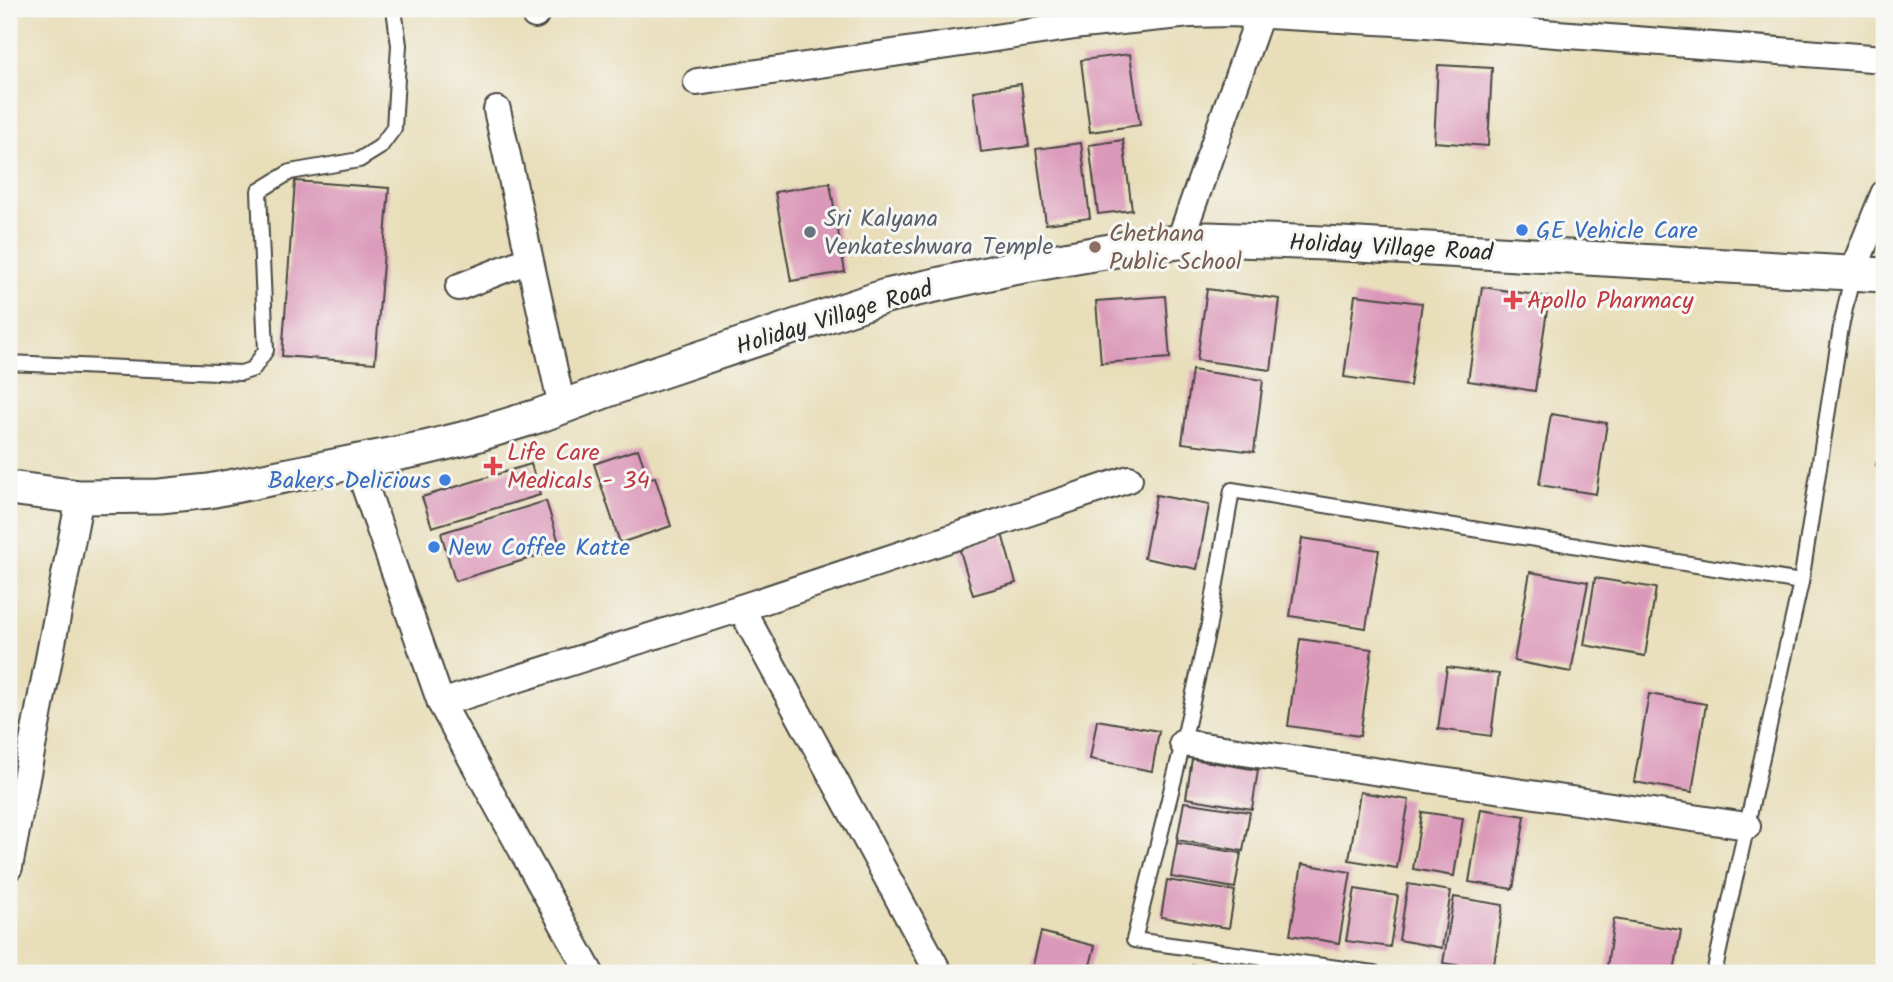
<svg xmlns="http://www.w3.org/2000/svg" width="1893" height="982" font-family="Kalam,sans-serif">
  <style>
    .building { fill: #db99b9 }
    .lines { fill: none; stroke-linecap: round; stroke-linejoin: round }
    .service-casing { stroke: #474640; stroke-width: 18 }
    .minor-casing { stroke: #474640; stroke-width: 30 }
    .tertiary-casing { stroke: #474640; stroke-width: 37 }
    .service { stroke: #fff; stroke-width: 14 }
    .minor { stroke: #fff; stroke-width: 26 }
    .tertiary { stroke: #fff; stroke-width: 33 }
    .shop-dot { fill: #3f7fe0; stroke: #f6f6f2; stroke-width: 2.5 }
    .worship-dot { fill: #6b7280; stroke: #f6f6f2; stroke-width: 2.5 }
    .education-dot { fill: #8d6e63; stroke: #f6f6f2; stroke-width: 2.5 }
    .health-dot { fill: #e0444e; stroke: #f6f6f2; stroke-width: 2.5 }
    .labels { text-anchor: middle; stroke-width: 6; stroke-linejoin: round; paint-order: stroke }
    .worship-label { font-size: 24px; fill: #5b616d; stroke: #f6f6f2; text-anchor: start }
    .shop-label { font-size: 24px; fill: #366cbe; stroke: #f6f6f2; text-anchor: start }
    .education-label { font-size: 24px; fill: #785e54; stroke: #f6f6f2; text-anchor: start }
    .street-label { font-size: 24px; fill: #2b2b2b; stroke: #f6f6f2 }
    .health-label { font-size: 24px; fill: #be3a42; stroke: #f6f6f2; text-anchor: start }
  </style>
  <rect width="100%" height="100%" fill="#f6f6f2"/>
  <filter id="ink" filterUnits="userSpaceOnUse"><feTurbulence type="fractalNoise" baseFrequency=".0143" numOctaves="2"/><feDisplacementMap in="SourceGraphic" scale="14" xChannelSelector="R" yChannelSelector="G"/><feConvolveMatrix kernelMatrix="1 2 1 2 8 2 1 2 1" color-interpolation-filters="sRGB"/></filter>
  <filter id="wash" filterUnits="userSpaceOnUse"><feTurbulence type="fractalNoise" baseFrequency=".00686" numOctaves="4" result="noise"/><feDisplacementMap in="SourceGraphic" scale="28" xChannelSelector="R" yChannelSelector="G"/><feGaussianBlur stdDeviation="1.57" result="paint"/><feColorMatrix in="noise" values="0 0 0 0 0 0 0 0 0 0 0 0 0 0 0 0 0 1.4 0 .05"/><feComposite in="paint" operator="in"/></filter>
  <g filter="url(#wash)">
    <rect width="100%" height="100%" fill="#e8deba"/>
    <g id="blocks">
      <g class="building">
        <path d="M1130,54L1140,125L1090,132L1081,60Z"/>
        <path d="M1438,65L1492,68L1488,146L1434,142Z"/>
        <path d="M1021,84L1029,146L981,152L973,91Z"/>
        <path d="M1123,140L1132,210L1098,214L1089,145Z"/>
        <path d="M1081,143L1090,218L1046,224L1036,149Z"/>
        <path d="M295,181L389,188L375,363L282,356Z"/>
        <path d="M830,183L845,272L791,281L775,192Z"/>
        <path d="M1482,287L1549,297L1535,391L1468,381Z"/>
        <path d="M1207,289L1280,299L1271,370L1197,360Z"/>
        <path d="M1355,295L1422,303L1410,386L1344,377Z"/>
        <path d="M1165,296L1170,358L1101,363L1096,301Z"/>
        <path d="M1192,370L1263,380L1254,452L1182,443Z"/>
        <path d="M1551,414L1607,423L1596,494L1539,485Z"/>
        <path d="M1884,439V467L1876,465Z"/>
        <path d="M638,449L648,478L655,477L671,526L620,543L594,464Z"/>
        <path d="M531,464L540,495L432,527L422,497Z"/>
        <path d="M1156,495L1209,505L1197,569L1144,558Z"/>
        <path d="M546,501L561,549L455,581L441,533Z"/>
        <path d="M1002,534L1016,583L973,595L959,547Z"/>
        <path d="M1302,538L1379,550L1366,628L1290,616Z"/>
        <path d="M1530,572L1588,582L1571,672L1514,661Z"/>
        <path d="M1595,578L1656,588L1645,656L1584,645Z"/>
        <path d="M1300,639L1372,649L1360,736L1288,726Z"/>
        <path d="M1447,667L1499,674L1491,736L1438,729Z"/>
        <path d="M1649,694L1706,704L1692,792L1634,782Z"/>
        <path d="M1097,720L1159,731L1152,771L1090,759Z"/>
        <path d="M1192,759L1258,770L1252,809L1186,798Z"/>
        <path d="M1360,792L1409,800L1397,868L1349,860Z"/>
        <path d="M1184,802L1250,812L1243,851L1177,840Z"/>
        <path d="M1481,809L1525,816L1513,889L1469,882Z"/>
        <path d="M1422,812L1463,818L1454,876L1413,869Z"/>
        <path d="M1177,843L1241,853L1235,888L1171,877Z"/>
        <path d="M1302,864L1351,872L1339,943L1290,935Z"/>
        <path d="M1167,880L1235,891L1229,928L1161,917Z"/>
        <path d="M1408,884L1451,891L1442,948L1399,940Z"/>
        <path d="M1355,889L1398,896L1390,947L1346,941Z"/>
        <path d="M1454,897L1503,905L1493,971L1443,963Z"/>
        <path d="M1614,919L1681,930L1674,973H1606Z"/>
        <path d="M1041,932L1095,946L1088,973H1031Z"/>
        <path d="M1193,965L1235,972V973H1191Z"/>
      </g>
    </g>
  </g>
  <g filter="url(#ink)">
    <use href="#blocks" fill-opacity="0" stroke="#474640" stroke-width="2"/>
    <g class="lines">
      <g class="service-casing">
        <g id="service">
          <path d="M9,363L241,373L253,369L266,350L259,191L290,172L359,160L380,147L394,128L399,45L394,9"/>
          <path d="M1374,973L1134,940L1183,743L1209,624L1232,490L1801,582"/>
          <path d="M1714,973L1801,582L1841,327L1853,271"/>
        </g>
      </g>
      <g class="minor-casing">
        <g id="minor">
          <path d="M534,9L535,15"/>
          <path d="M697,82L1082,25L1190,14L1230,13L1413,23L1884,59"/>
          <path d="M497,110L562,407"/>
          <path d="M1179,243L1262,9"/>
          <path d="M1853,271L1884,194"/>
          <path d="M459,287L528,260"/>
          <path d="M356,461L441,703L590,973"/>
          <path d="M741,608L939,973"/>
          <path d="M441,703L741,608L1129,479"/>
          <path d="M1183,743L1747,826"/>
          <path d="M9,867L80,497"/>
        </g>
      </g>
      <g class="tertiary-casing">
        <path id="tertiary" d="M9,488L80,497L160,496L209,491L425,448L466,438L538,416L632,381L886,296L1013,268L1139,246L1208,239L1324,243L1884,275"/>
      </g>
      <use href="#service" class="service"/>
      <use href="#minor" class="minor"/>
      <use href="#tertiary" class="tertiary"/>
    </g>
  </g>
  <g class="shop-dot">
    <circle cx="1522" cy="230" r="7"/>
    <circle cx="445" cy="480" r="7"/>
    <circle cx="434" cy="547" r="7"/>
  </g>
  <circle class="worship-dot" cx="810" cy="232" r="7"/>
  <circle class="education-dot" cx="1095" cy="247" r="7"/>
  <g class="health-dot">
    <path d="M1509.5 289.5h7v7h7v7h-7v7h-7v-7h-7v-7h7z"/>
    <path d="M489.5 455.5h7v7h7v7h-7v7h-7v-7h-7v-7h7z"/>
  </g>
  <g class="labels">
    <g class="worship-label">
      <text x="824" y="226">Sri Kalyana<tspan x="824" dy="28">Venkateshwara Temple</tspan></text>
    </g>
    <g class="shop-label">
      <text x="1536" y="238">GE Vehicle Care</text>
      <text x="431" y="488" text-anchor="end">Bakers Delicious</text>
      <text x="448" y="555">New Coffee Katte</text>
    </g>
    <g class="education-label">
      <text x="1109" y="241">Chethana<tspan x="1109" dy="28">Public School</tspan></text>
    </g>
    <g class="street-label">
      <text transform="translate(1391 247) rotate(3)" y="8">Holiday Village Road</text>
      <text transform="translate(834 317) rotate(-17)" y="8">Holiday Village Road</text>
    </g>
    <g class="health-label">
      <text x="1527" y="308">Apollo Pharmacy</text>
      <text x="507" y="460">Life Care<tspan x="507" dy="28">Medicals - 34</tspan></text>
    </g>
  </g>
  <rect width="1893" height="982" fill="none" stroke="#f6f6f2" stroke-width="35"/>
</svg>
